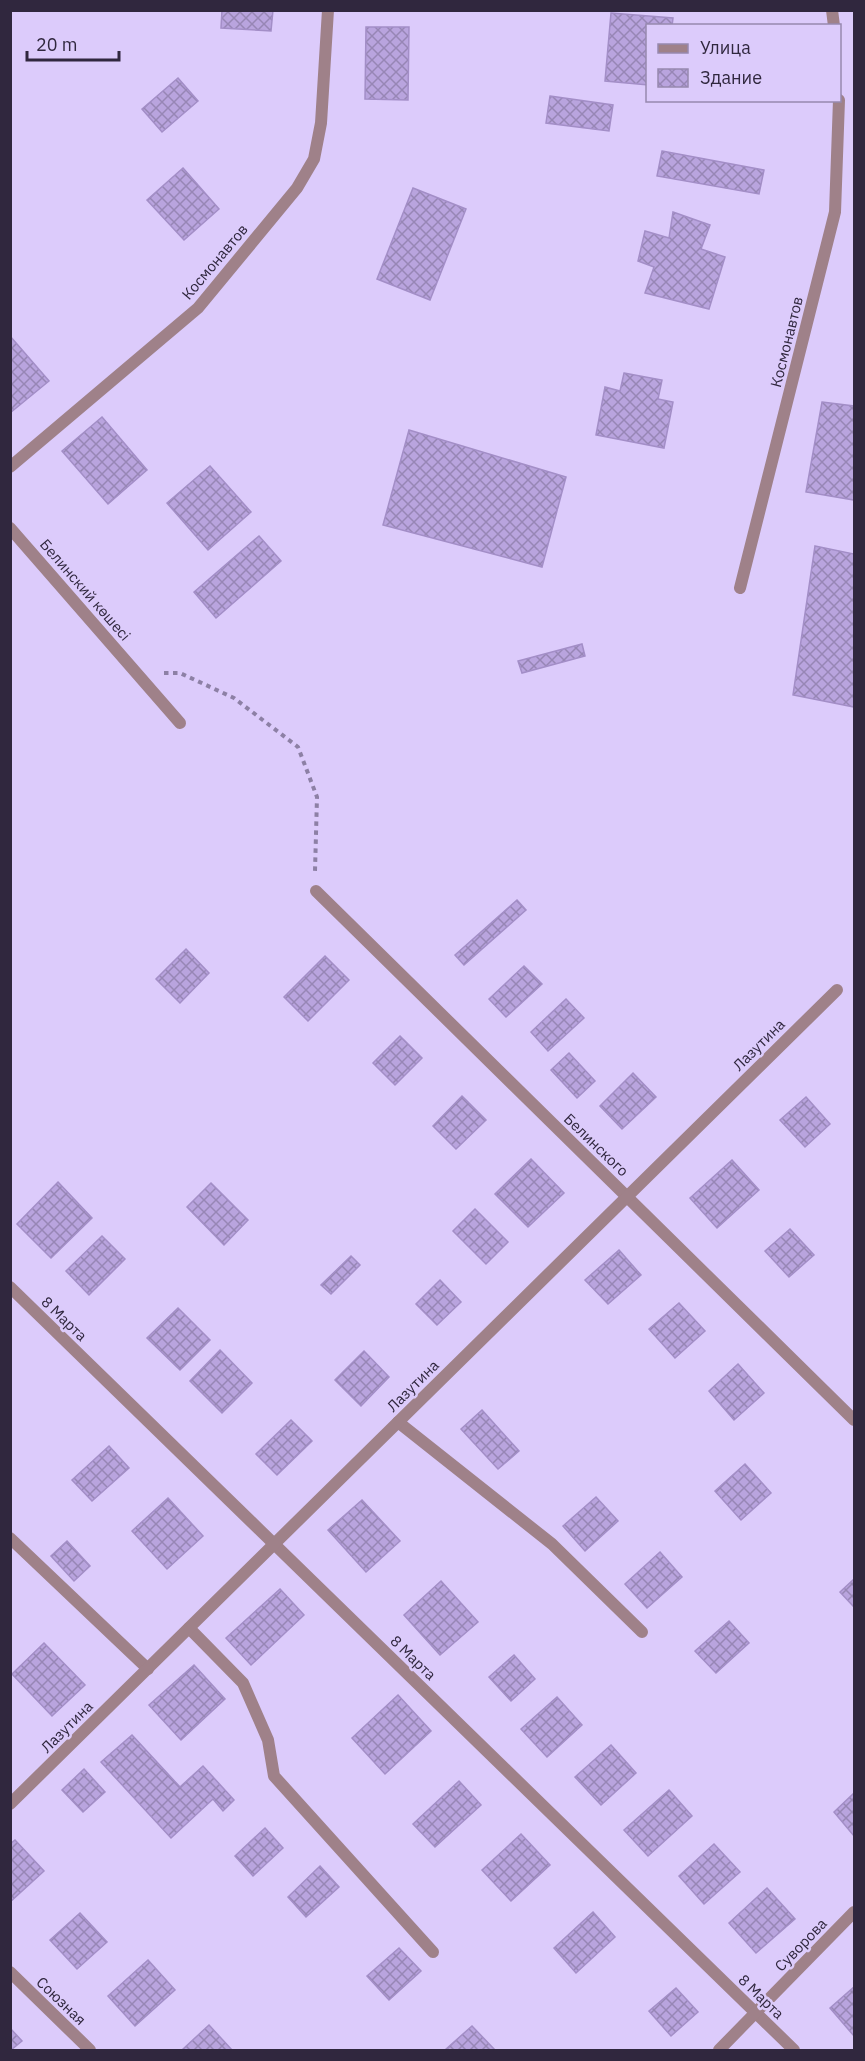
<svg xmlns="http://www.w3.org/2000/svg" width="865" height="2061" font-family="'IBM Plex Sans',sans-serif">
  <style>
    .building { fill: url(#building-cross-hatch); stroke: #a38ec7; stroke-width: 1.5 }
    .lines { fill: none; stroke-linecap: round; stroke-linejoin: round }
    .path { stroke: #8d80a5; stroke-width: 4; stroke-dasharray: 4.5 4.5; stroke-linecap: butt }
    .service { stroke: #9f8189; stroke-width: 12 }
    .minor { stroke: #9f8189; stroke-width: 12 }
    .labels { text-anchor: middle; stroke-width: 5; stroke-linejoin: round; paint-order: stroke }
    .street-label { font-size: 15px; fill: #30273e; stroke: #dccbfb }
  </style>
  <defs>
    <pattern id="building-cross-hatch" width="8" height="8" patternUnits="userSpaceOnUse" patternTransform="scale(1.5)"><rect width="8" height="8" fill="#b9a4de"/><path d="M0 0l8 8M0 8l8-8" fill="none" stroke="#9786b5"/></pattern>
  </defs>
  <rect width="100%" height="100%" fill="#dccbfb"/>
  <g class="building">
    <path d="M222,10H273L271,31L221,28Z"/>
    <path d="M611,13L673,18L672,26H648V85L605,81Z"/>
    <path d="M366,27H409L408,100L365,99Z"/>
    <path d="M178,78L198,101L162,132L142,109Z"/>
    <path d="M550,96L613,105L609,131L546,123Z"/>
    <path d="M662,151L764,170L759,194L657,176Z"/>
    <path d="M183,168L219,209L184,240L147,200Z"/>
    <path d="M413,188L466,209L430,300L377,279Z"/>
    <path d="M673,212L710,225L701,249L725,257L709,309L645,293L654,267L638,261L645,231L669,238Z"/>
    <path d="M10,336L49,381L10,413Z"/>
    <path d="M624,373L662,380L658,399L673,402L664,448L596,435L605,387L620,391Z"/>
    <path d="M822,402L854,406V500L806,492Z"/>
    <path d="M102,417L147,470L108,504L62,451Z"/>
    <path d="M409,430L566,477L542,567L383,525Z"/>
    <path d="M210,466L251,512L208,550L167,503Z"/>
    <path d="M259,536L281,561L216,618L194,592Z"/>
    <path d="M815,546L854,554V707L793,695Z"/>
    <path d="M582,644L585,656L522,673L518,661Z"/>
    <path d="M517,900L526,910L464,965L455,955Z"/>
    <path d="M186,949L209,973L180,1003L156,979Z"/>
    <path d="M325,956L349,980L308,1021L284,997Z"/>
    <path d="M524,966L542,984L506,1017L489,999Z"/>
    <path d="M566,999L584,1018L548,1051L531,1032Z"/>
    <path d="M400,1036L422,1058L395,1085L373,1063Z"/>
    <path d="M569,1053L595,1081L577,1098L551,1070Z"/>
    <path d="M633,1073L656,1097L622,1129L600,1106Z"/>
    <path d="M462,1096L486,1120L456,1149L433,1126Z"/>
    <path d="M806,1097L830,1124L805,1147L780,1120Z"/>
    <path d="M531,1159L564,1193L528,1227L495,1194Z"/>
    <path d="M732,1160L759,1190L717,1228L690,1198Z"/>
    <path d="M58,1182L92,1218L51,1258L17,1224Z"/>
    <path d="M211,1183L248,1220L224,1245L187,1207Z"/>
    <path d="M475,1209L508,1242L486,1264L453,1231Z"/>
    <path d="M790,1229L814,1255L789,1277L765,1251Z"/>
    <path d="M102,1236L125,1259L89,1295L66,1271Z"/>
    <path d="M619,1250L641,1275L608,1304L585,1280Z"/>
    <path d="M351,1256L360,1265L331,1294L321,1285Z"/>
    <path d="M440,1280L461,1302L437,1325L416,1304Z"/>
    <path d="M679,1303L705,1331L675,1358L649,1329Z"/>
    <path d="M178,1308L210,1340L180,1370L147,1338Z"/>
    <path d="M220,1350L252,1383L222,1413L190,1381Z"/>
    <path d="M364,1351L389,1377L361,1406L335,1380Z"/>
    <path d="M738,1364L764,1393L734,1420L709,1391Z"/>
    <path d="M482,1410L519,1451L498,1469L461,1429Z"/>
    <path d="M291,1420L312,1441L277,1475L256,1454Z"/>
    <path d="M109,1446L129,1468L92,1501L72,1480Z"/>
    <path d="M745,1464L771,1493L741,1520L715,1491Z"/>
    <path d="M596,1497L618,1521L585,1551L563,1526Z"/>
    <path d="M168,1498L203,1536L167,1569L132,1531Z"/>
    <path d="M362,1500L400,1541L366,1572L328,1530Z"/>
    <path d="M67,1541L90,1566L74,1581L51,1556Z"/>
    <path d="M660,1552L682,1577L647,1608L625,1584Z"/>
    <path d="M854,1579V1607L840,1592Z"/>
    <path d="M441,1581L478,1622L440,1655L404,1615Z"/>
    <path d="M280,1589L304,1615L251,1665L226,1638Z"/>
    <path d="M729,1621L749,1643L716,1673L695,1651Z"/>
    <path d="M44,1643L85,1685L52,1716L12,1674Z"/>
    <path d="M514,1655L535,1679L511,1701L489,1677Z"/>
    <path d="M194,1665L225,1699L181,1740L149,1705Z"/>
    <path d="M398,1695L431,1731L385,1774L352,1738Z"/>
    <path d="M557,1697L582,1725L547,1757L521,1729Z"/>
    <path d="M132,1735L180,1787L203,1766L234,1800L223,1811L213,1799L171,1838L101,1762Z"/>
    <path d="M611,1745L636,1773L601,1805L575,1777Z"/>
    <path d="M84,1769L105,1792L83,1812L62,1790Z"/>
    <path d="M459,1781L481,1805L435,1847L413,1824Z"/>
    <path d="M669,1790L692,1816L648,1856L624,1830Z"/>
    <path d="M854,1793V1836L834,1812Z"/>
    <path d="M265,1828L283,1848L253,1876L235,1856Z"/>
    <path d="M521,1834L550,1865L511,1901L482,1870Z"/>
    <path d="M15,1840L44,1871L10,1902V1844Z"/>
    <path d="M714,1844L740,1872L704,1904L679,1876Z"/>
    <path d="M320,1866L339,1887L306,1917L288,1897Z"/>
    <path d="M767,1888L795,1919L756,1953L729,1923Z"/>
    <path d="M593,1912L615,1937L576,1973L554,1948Z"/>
    <path d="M80,1913L107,1942L77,1969L50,1940Z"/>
    <path d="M399,1948L421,1971L389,2000L367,1976Z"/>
    <path d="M148,1960L175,1990L135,2026L108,1996Z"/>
    <path d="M854,1987V2036L830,2008Z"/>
    <path d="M676,1988L698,2012L671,2036L649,2011Z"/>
    <path d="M209,2025L232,2050H182Z"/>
    <path d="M472,2026L495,2050H445Z"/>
    <path d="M10,2028L22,2041L11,2050H10Z"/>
  </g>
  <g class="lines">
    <path class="path" d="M164,673H180L234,698L298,747L317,797L315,871"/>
    <g class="service">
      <path d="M398,1422L552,1544L642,1632"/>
      <path d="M10,1538L148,1669"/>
      <path d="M189,1628L243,1683L268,1740L274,1776L433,1952"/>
    </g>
    <g class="minor">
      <path d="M832,10L834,26"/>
      <path d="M10,467L198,308L297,188L314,159L321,123L328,10"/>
      <path d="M10,528L180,723"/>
      <path d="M740,588L835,212L839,100"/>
      <path d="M316,891L854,1420"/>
      <path d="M10,1287L794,2050"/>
      <path d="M10,1804L837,990"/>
      <path d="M10,1972L90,2050"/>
      <path d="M719,2050L854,1912"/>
    </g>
  </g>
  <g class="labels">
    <g class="street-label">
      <text transform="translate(215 262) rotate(-50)" y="5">Космонавтов</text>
      <text transform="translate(787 342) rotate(-76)" y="5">Космонавтов</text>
      <text transform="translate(85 590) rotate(49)" y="5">Белинский көшесі</text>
      <text transform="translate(759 1045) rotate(-45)" y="5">Лазутина</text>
      <text transform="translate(596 1145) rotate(44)" y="5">Белинского</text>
      <text transform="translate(64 1319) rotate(44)" y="5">8 Марта</text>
      <text transform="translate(413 1386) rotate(-45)" y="5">Лазутина</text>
      <text transform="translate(413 1658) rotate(44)" y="5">8 Марта</text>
      <text transform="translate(67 1727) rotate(-45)" y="5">Лазутина</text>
      <text transform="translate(801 1945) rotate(-46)" y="5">Суворова</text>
      <text transform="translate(761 1997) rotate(44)" y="5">8 Марта</text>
      <text transform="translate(61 2001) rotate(44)" y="5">Союзная</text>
    </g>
  </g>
  <rect width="865" height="2061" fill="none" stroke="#30273e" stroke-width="24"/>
  <rect x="646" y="24" width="195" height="78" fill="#dccbfb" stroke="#9789af" stroke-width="1.5"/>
  <rect x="658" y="44" width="30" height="9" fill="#9f8189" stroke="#9789af" stroke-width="1.5"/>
  <text x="700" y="54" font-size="18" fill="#30273e">Улица</text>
  <rect x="658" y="69" width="30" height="18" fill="url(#building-cross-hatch)" stroke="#9789af" stroke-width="1.5"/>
  <text x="700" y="84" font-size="18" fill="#30273e">Здание</text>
  <path d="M27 51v9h92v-9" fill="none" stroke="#30273e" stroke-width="3"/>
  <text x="36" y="51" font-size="18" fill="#30273e" stroke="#dccbfb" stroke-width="4.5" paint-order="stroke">20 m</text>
</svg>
